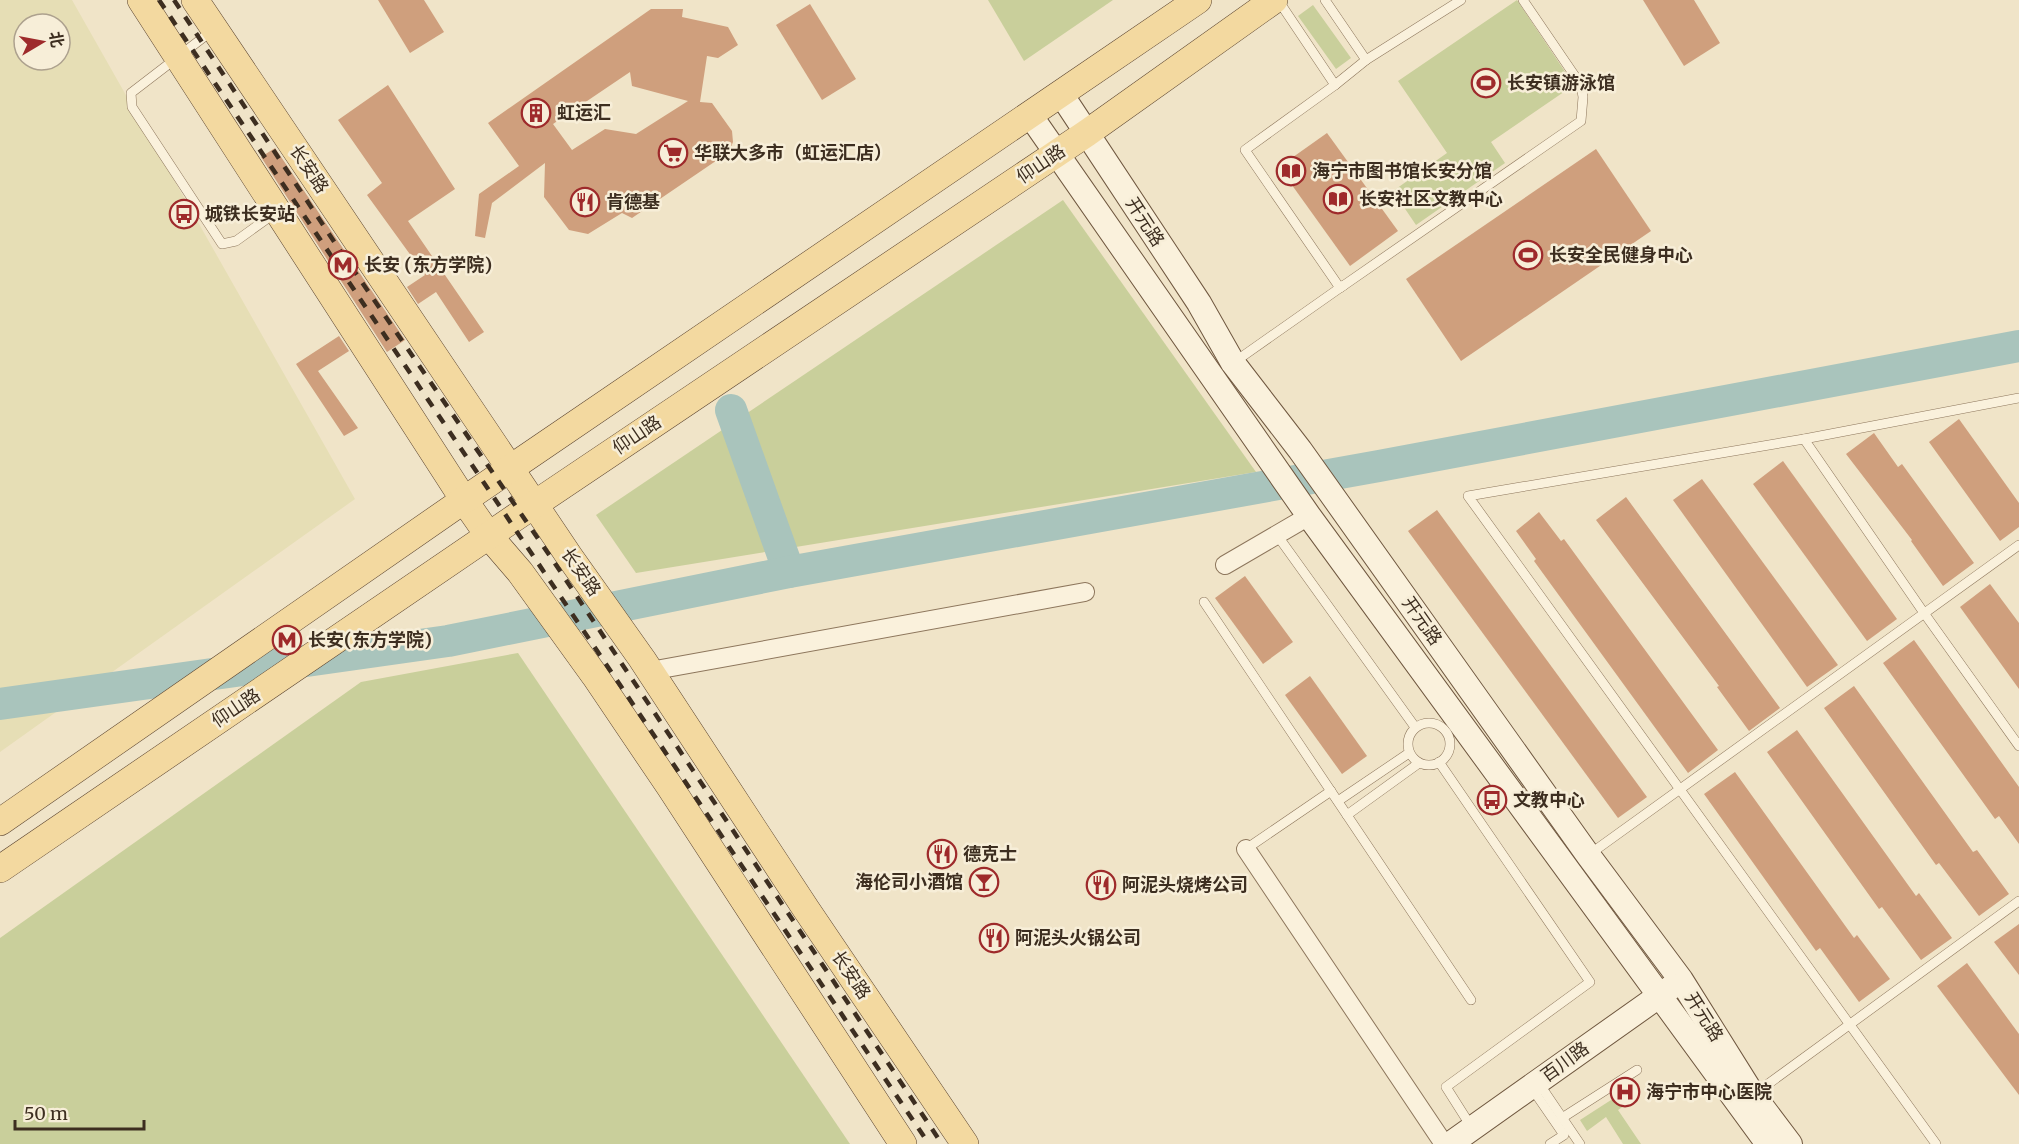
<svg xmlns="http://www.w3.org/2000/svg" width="2019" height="1144" font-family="Merriweather,'Noto Sans SC',serif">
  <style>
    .farmland { fill: #e6deb5; fill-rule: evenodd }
    .green { fill: #c9cf9b }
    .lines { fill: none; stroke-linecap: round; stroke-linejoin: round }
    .river { stroke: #a9c4bc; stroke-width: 32 }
    .building { fill: #cf9f7d; fill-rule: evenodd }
    .lane-casing { stroke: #8d765c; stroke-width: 10 }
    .street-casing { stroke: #8d765c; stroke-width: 20 }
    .secondary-casing { stroke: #6f573f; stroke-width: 26 }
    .primary-casing { stroke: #5b4430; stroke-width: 28 }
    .lane { stroke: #faf1dc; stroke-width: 9 }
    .street { stroke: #faf1dc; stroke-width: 18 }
    .secondary { stroke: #faf1dc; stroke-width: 24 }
    .primary { stroke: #f3d9a0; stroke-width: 27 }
    .rail { stroke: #3d2e20; stroke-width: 4.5; stroke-dasharray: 10 10; stroke-linecap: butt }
    .labels { text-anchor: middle; stroke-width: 5; stroke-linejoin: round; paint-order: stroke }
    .poi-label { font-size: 18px; font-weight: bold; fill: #3d2e20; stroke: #f7eed8; text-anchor: start }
    .street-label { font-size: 18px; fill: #3d2e20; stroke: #f7eed8 }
  </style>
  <rect width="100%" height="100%" fill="#f0e4c8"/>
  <path class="farmland" d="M0,0H72L355,499L0,752ZM24,24H60V60H24Z"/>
  <g class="green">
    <path d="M988,0H1113L1024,61Z"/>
    <path d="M1517,0L1574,85L1491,142L1505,163L1416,225L1393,191L1447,153L1398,81Z"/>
    <path d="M1313,5L1351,58L1336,69L1298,16Z"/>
    <path d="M1063,200L1256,472L636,573L596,515Z"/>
    <path d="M518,653L850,1144H0V938L361,682Z"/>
    <path d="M1625,1091L1634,1099L1618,1110L1641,1144H1623L1606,1117L1587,1131L1580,1120Z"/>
  </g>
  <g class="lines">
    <g class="river">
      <path d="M731,410L789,572"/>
      <path d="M0,704L448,641L789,572L1379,466L2019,346"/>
    </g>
  </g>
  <g class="building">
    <path d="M378,0H424L444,32L410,53Z"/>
    <path d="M1643,0H1694L1720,43L1684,66Z"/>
    <path d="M810,4L856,79L822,100L776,25Z"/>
    <path d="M651,9H683L682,17L728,27L738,45L718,58L707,56L700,102L712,103L732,131L733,142L729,152L632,218L622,213L588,234L569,230L544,197L545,163L492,203L485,238L475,236L479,194L519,166L488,123ZM630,72L632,86L688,101L636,134L605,129L572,150L553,124Z"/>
    <path d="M388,85L455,189L408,221L484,332L469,342L436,292L418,304L407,287L425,275L367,195L382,183L338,120Z"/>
    <path d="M1327,133L1398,231L1350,266L1279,167Z"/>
    <path d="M275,148L405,340L387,352L261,157Z"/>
    <path d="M1596,149L1651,231L1461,361L1406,279Z"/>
    <path d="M339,336L349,351L318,371L358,428L344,436L296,364Z"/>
    <path d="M1959,419L2019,503V527L2000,541L1929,442Z"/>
    <path d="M1874,433L1898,467L1902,464L1974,563L1943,586L1911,541L1912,540L1846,454Z"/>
    <path d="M1783,461L1897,619L1867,641L1753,484Z"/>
    <path d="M1702,479L1838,665L1807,687L1673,500Z"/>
    <path d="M1626,497L1780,708L1749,731L1717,687L1719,686L1596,520Z"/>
    <path d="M1437,510L1647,797L1618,818L1408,531Z"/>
    <path d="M1539,512L1561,541L1564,539L1718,750L1688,773L1534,561L1536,559L1516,531Z"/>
    <path d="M1245,576L1293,642L1263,664L1215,598Z"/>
    <path d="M1990,584L2019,623V689L1960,607Z"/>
    <path d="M1914,640L2019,787V844L1999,816L1995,819L1883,663Z"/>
    <path d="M1310,676L1367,756L1342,774L1285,695Z"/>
    <path d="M1854,686L1973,852L1977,850L2009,894L1979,916L1939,863L1936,865L1824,708Z"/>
    <path d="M1797,730L1916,896L1919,893L1952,938L1921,960L1882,907L1879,909L1767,752Z"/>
    <path d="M1735,772L1854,938L1857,935L1890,979L1859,1002L1820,948L1816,951L1704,794Z"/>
    <path d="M2019,924V975L1994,942Z"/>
    <path d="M1967,963L2019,1034V1095L1937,986Z"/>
  </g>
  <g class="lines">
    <g class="lane-casing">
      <g id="lane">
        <path d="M1278,0L1335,85L1245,150L1340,288L1581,121L1583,97L1581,85L1523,0"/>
        <path d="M1325,0L1366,60L1461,0"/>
        <path d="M213,30L131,93L132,107L222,244L236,241L275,213"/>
        <path d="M1335,85L1366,60"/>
        <path d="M1233,363L1344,285"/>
        <path d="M1804,439L1924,613L2019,746"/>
        <path d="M1277,535L1415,727"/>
        <path d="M1204,602L1471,1000"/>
        <circle cx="1429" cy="744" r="21"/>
        <path d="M1439,762L1590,982L1446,1087L1472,1128"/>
        <path d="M1338,801L1409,753"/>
        <path d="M1347,815L1419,763"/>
        <path d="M1246,849L1331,791"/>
        <path d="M1590,854L2019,545"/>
        <path d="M1538,1082L1580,1144"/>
        <path d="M1531,1087L1564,1135L1550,1144"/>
        <path d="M1753,1095L2019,901"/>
        <path d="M1562,1118L1637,1070"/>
        <path d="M1936,1144L1468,496L1804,439L2019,398"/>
      </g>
    </g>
    <g class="street-casing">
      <g id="street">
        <path d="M1225,565L1309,516"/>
        <path d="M650,671L1085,592"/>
        <path d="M1246,849L1444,1144"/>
      </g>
    </g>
    <g class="secondary-casing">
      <g id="secondary">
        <path d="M1061,94L1199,303L1233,363L1300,450L1588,855L1681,980L1753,1095L1790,1144"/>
        <path d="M1030,115L1309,516L1768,1144"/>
        <path d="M1450,1144L1673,986"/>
      </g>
    </g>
    <g class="primary-casing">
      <g id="primary">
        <path d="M141,0L464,500L489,536L520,572L595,676L670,787L903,1144"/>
        <path d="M195,0L569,556L642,659L806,909L965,1144"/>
        <path d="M0,822L464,500L1198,0"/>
        <path d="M0,869L535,504L1087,133L1274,0"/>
      </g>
    </g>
    <use href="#lane" class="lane"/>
    <use href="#street" class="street"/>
    <use href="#secondary" class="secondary"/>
    <use href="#primary" class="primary"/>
    <g class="rail">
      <path d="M159,0L929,1144"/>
      <path d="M174,0L335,243L552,559L942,1144"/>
    </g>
  </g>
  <defs>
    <g id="stadium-ring" transform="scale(1.5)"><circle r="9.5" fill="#f7eed8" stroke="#9e2a2b" stroke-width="1.5"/><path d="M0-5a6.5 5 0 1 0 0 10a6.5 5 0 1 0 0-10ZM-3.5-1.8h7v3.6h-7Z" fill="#9e2a2b"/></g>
    <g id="building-ring" transform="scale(1.5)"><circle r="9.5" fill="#f7eed8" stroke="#9e2a2b" stroke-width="1.5"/><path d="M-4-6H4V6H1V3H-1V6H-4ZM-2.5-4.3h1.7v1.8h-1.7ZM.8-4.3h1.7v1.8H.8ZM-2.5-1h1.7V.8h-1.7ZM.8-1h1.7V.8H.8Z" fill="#9e2a2b"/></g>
    <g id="supermarket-ring" transform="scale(1.5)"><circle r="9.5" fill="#f7eed8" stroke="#9e2a2b" stroke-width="1.5"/><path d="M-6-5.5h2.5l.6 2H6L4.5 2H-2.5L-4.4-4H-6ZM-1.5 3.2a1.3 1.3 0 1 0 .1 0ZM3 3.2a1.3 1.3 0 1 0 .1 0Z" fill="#9e2a2b"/></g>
    <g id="library-ring" transform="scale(1.5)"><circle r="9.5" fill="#f7eed8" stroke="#9e2a2b" stroke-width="1.5"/><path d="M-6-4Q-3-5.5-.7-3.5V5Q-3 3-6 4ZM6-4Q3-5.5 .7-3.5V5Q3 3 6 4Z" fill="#9e2a2b"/></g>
    <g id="restaurant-ring" transform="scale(1.5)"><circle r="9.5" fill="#f7eed8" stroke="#9e2a2b" stroke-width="1.5"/><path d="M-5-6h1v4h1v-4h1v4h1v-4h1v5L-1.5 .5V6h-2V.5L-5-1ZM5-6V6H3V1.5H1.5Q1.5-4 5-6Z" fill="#9e2a2b"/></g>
    <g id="bus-ring" transform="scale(1.5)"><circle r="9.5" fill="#f7eed8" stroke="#9e2a2b" stroke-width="1.5"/><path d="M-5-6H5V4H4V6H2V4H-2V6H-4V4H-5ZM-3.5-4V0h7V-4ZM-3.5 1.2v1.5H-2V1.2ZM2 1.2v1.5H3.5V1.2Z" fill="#9e2a2b"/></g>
    <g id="metro-ring" transform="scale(1.5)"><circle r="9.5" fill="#f7eed8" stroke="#9e2a2b" stroke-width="1.5"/><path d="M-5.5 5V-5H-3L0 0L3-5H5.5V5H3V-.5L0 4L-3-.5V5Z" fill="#9e2a2b"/></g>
    <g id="bar-ring" transform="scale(1.5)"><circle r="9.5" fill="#f7eed8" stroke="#9e2a2b" stroke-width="1.5"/><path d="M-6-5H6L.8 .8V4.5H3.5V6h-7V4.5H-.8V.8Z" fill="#9e2a2b"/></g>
    <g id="hospital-ring" transform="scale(1.5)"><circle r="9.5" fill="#f7eed8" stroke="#9e2a2b" stroke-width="1.5"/><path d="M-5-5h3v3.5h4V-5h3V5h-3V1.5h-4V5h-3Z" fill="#9e2a2b"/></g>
  </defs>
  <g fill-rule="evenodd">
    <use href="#stadium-ring" x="1486" y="83"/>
    <use href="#building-ring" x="536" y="113"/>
    <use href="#supermarket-ring" x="673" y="153"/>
    <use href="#library-ring" x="1291" y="171"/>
    <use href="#library-ring" x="1338" y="199"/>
    <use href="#restaurant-ring" x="585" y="202"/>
    <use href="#bus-ring" x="184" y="214"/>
    <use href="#stadium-ring" x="1528" y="255"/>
    <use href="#metro-ring" x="343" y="265"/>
    <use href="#metro-ring" x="287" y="640"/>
    <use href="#bus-ring" x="1492" y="800"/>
    <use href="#restaurant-ring" x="942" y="854"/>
    <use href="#bar-ring" x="984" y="882"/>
    <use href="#restaurant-ring" x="1101" y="885"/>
    <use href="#restaurant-ring" x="994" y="938"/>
    <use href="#hospital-ring" x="1625" y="1092"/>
  </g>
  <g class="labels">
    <g class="poi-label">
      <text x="1507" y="89">长安镇游泳馆</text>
      <text x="557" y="119">虹运汇</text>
      <text x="694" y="159">华联大多市（虹运汇店）</text>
      <text x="1312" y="177">海宁市图书馆长安分馆</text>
      <text x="1359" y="205">长安社区文教中心</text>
      <text x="606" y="208">肯德基</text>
      <text x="205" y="220">城铁长安站</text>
      <text x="1549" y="261">长安全民健身中心</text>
      <text x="364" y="271">长安 (东方学院)</text>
      <text x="308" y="646">长安(东方学院)</text>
      <text x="1513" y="806">文教中心</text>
      <text x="963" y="860">德克士</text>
      <text x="963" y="888" text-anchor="end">海伦司小酒馆</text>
      <text x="1122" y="891">阿泥头烧烤公司</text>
      <text x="1015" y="944">阿泥头火锅公司</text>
      <text x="1646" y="1098">海宁市中心医院</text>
    </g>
    <g class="street-label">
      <text transform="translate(1041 164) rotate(-34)" y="6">仰山路</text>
      <text transform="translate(309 169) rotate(56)" y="6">长安路</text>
      <text transform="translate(1145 222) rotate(57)" y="6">开元路</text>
      <text transform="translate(637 435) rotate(-34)" y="6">仰山路</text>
      <text transform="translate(581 572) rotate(55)" y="6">长安路</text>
      <text transform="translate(1422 621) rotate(55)" y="6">开元路</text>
      <text transform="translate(236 708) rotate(-34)" y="6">仰山路</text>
      <text transform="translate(851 975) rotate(56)" y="6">长安路</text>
      <text transform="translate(1704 1017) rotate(58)" y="6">开元路</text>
      <text transform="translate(1565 1062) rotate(-36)" y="6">百川路</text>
    </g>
  </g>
  <g transform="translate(42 42) rotate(80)"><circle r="28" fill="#f7eed8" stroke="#ada18e" stroke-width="1.5"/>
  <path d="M0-4.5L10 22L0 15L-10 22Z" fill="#9e2a2b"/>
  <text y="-9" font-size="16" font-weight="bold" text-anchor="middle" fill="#3d2e20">北</text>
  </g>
  <path d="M15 1120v9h129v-9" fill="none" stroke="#3d2e20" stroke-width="3"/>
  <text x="24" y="1120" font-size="18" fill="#3d2e20" stroke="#f7eed8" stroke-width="4.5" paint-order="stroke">50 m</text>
</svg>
